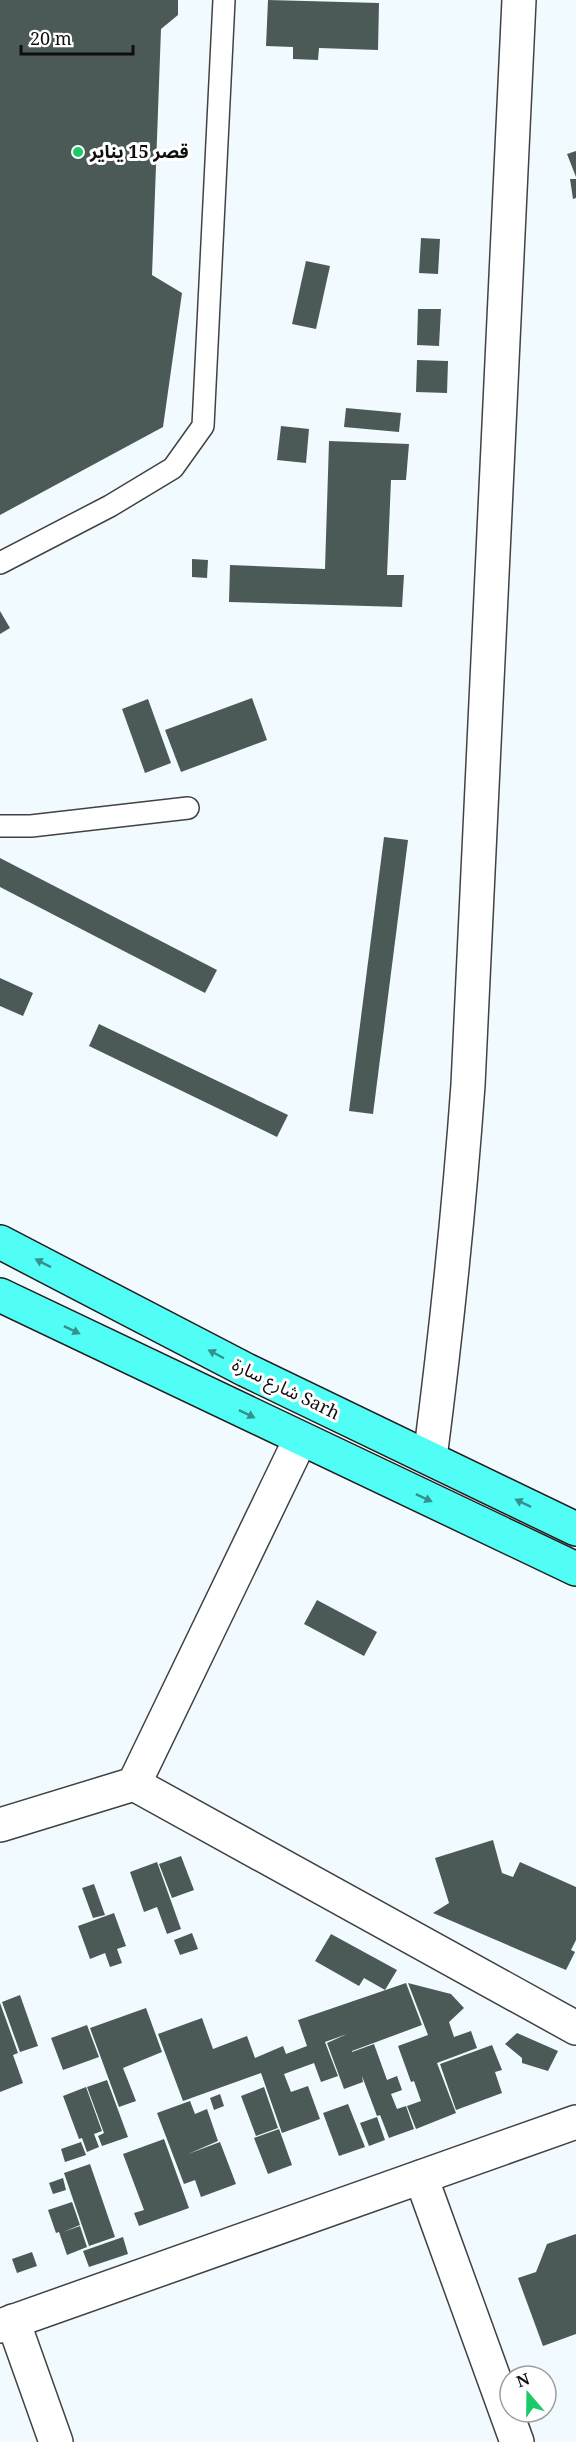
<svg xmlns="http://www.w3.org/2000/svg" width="576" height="2442" font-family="'Noto Serif','Noto Sans Arabic',serif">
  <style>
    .building { fill: #4b5957 }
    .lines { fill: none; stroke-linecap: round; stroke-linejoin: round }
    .lane-casing { stroke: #424242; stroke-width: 24 }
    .street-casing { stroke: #424242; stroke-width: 36 }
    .highway-casing { stroke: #202020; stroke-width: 36 }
    .lane { stroke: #fff; stroke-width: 21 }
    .street { stroke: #fff; stroke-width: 33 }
    .highway { stroke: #51fef6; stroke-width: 33 }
    .oneway { fill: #33928e }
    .poi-dot { fill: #1cca6a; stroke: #fff; stroke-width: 2 }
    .labels { text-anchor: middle; stroke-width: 6; stroke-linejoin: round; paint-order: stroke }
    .poi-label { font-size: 18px; font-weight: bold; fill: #0f0f0f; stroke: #fff; text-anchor: start }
    .street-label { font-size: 18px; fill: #0f0f0f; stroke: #fff }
  </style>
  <rect width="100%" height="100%" fill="#f1fbff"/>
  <g class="building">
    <path d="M0,0H178V15L161,29L152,275L182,293L163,427L0,515Z"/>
    <path d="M268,0L379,3L378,50L319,48L318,60L293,59V47L266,46Z"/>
    <path d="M576,151V177L567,154Z"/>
    <path d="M570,179H576V198L573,199Z"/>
    <path d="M421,238L440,239L438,274L419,273Z"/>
    <path d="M306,261L330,266L316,329L292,324Z"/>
    <path d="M418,309H441L439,346L417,345Z"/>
    <path d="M417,360L448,361L447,393L416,392Z"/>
    <path d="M346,408L401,413L399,432L344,427Z"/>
    <path d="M281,426L309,429L306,463L277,460Z"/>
    <path d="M329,441L409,444L406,480H391L387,575H404L402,607L229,602L230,565L325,569Z"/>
    <path d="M192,559L208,560L207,578L192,577Z"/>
    <path d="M0,611L10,628L0,634Z"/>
    <path d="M252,698L267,740L181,772L165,730Z"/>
    <path d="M148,699L171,763L145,773L122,709Z"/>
    <path d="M384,837L408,840L373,1114L349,1111Z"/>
    <path d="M0,858L217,970L205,993L0,887Z"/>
    <path d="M0,978L33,993L23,1016L0,1006Z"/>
    <path d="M99,1024L288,1115L277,1137L89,1046Z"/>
    <path d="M317,1600L377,1632L364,1656L304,1624Z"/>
    <path d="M493,1840L502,1873L513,1877L520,1862L576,1887V1940L571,1950L575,1952L566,1970L433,1913L449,1903L435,1858Z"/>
    <path d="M181,1856L194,1890L172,1898L159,1864Z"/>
    <path d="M157,1862L181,1929L167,1934L157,1907L144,1912L130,1872Z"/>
    <path d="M94,1884L105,1915L93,1918L82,1888Z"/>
    <path d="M114,1913L126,1946L117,1949L122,1963L110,1967L105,1953L90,1959L78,1926Z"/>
    <path d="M192,1933L198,1949L180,1955L174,1940Z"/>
    <path d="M331,1934L397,1970L385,1990L364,1978L359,1986L315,1961Z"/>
    <path d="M406,1983L422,2025L352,2051V2052L374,2044L387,2080L397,2076L402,2090L391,2094L397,2109L406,2106L414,2129L389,2138L380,2115L377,2116L362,2076L363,2082L344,2089L327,2043L347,2034L325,2042L338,2076L321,2082L314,2063L284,2074L291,2092L308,2086L320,2119L282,2133L261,2073L183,2101L158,2034L202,2018L213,2049L247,2036L255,2058L283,2046L286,2054L307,2046L298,2020Z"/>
    <path d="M408,1983L451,1994L464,2008L449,2022L454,2037L471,2031L477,2048L437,2063L456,2113L416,2129L407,2106L421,2101L414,2081L411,2082L398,2046L428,2035Z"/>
    <path d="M20,1995L38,2046L20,2052L2,2002Z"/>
    <path d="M0,2003L18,2053L13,2055L23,2083L0,2092Z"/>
    <path d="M146,2008L162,2052L123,2068L136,2101L119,2107L90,2028Z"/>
    <path d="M87,2025L99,2057L63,2070L51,2038Z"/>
    <path d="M517,2033L558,2051L548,2071L522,2063V2058L505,2044Z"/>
    <path d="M492,2045L502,2070L495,2072L502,2093L456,2110L440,2064Z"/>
    <path d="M107,2080L128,2137L102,2146L98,2136L104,2133L87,2087Z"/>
    <path d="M86,2087L102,2131L94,2134L99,2147L87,2152L82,2138L79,2139L63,2096Z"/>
    <path d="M264,2087L278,2128L256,2136L241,2096Z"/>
    <path d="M220,2094L224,2106L214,2110L210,2098Z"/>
    <path d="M190,2101L195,2114L207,2109L218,2141L188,2154L220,2142L236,2184L201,2197L195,2180L184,2184L157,2113Z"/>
    <path d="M348,2104L365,2147L339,2156L323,2113Z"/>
    <path d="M377,2117L385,2140L369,2146L360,2123Z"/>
    <path d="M279,2129L292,2165L268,2174L254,2138Z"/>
    <path d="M164,2139L189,2208L139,2226L134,2213L144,2210L123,2154Z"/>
    <path d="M81,2142L86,2155L65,2162L61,2149Z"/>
    <path d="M90,2164L115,2237L89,2246L64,2173Z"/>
    <path d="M63,2178L66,2190L53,2194L49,2183Z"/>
    <path d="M72,2202L80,2225L63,2232L80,2226L87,2247L67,2255L59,2232L56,2233L48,2210Z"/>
    <path d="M576,2234V2334L543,2346L518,2278L536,2272L547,2244Z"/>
    <path d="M123,2237L128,2254L89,2267L83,2251Z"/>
    <path d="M32,2252L37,2266L17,2273L12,2259Z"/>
  </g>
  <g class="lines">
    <g class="lane-casing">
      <g id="lane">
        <path d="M0,563L110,506L173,468L203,426L224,0"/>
        <path d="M0,826H31L188,808"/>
      </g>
    </g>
    <g class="street-casing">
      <g id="street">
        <path d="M430,1458C446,1334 459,1210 468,1085L519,0"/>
        <path d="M134,1784L576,2028"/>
        <path d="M0,1825L134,1784L300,1440"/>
        <path d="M421,2177L517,2442"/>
        <path d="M13,2321L56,2442"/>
        <path d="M0,2326L576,2122"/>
      </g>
    </g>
    <g class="highway-casing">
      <g id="highway">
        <path d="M0,1242L246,1370L576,1529"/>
        <path d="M0,1295L576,1569"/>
      </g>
    </g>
    <use href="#lane" class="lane"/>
    <use href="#street" class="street"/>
    <use href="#highway" class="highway"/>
  </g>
  <defs><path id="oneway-solid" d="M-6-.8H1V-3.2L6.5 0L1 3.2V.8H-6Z" transform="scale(1.5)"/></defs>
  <g class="oneway">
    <use href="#oneway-solid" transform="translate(43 1263) rotate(-153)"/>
    <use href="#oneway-solid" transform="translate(72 1330) rotate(26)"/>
    <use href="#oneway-solid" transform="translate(216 1354) rotate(-152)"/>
    <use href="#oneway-solid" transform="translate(247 1414) rotate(26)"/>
    <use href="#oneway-solid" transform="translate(424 1498) rotate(25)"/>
    <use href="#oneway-solid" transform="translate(523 1503) rotate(-154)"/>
  </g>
  <circle class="poi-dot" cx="78" cy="152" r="6"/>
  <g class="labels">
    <g class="poi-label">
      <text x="90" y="158">قصر 15 يناير</text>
    </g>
    <g class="street-label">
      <text transform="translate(286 1389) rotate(26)" y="6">شارع سارة Sarh</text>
    </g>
  </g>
  <g transform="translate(528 2394) rotate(340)"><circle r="28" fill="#ffffff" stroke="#9f9f9f" stroke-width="1.5"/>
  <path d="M0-4.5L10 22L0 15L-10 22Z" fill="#1cca6a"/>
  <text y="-9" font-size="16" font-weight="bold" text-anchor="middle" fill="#0f0f0f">N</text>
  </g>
  <path d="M21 45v9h112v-9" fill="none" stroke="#0f0f0f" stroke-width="3"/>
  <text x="30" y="45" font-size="18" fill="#0f0f0f" stroke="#ffffff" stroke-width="4.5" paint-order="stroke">20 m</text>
</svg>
